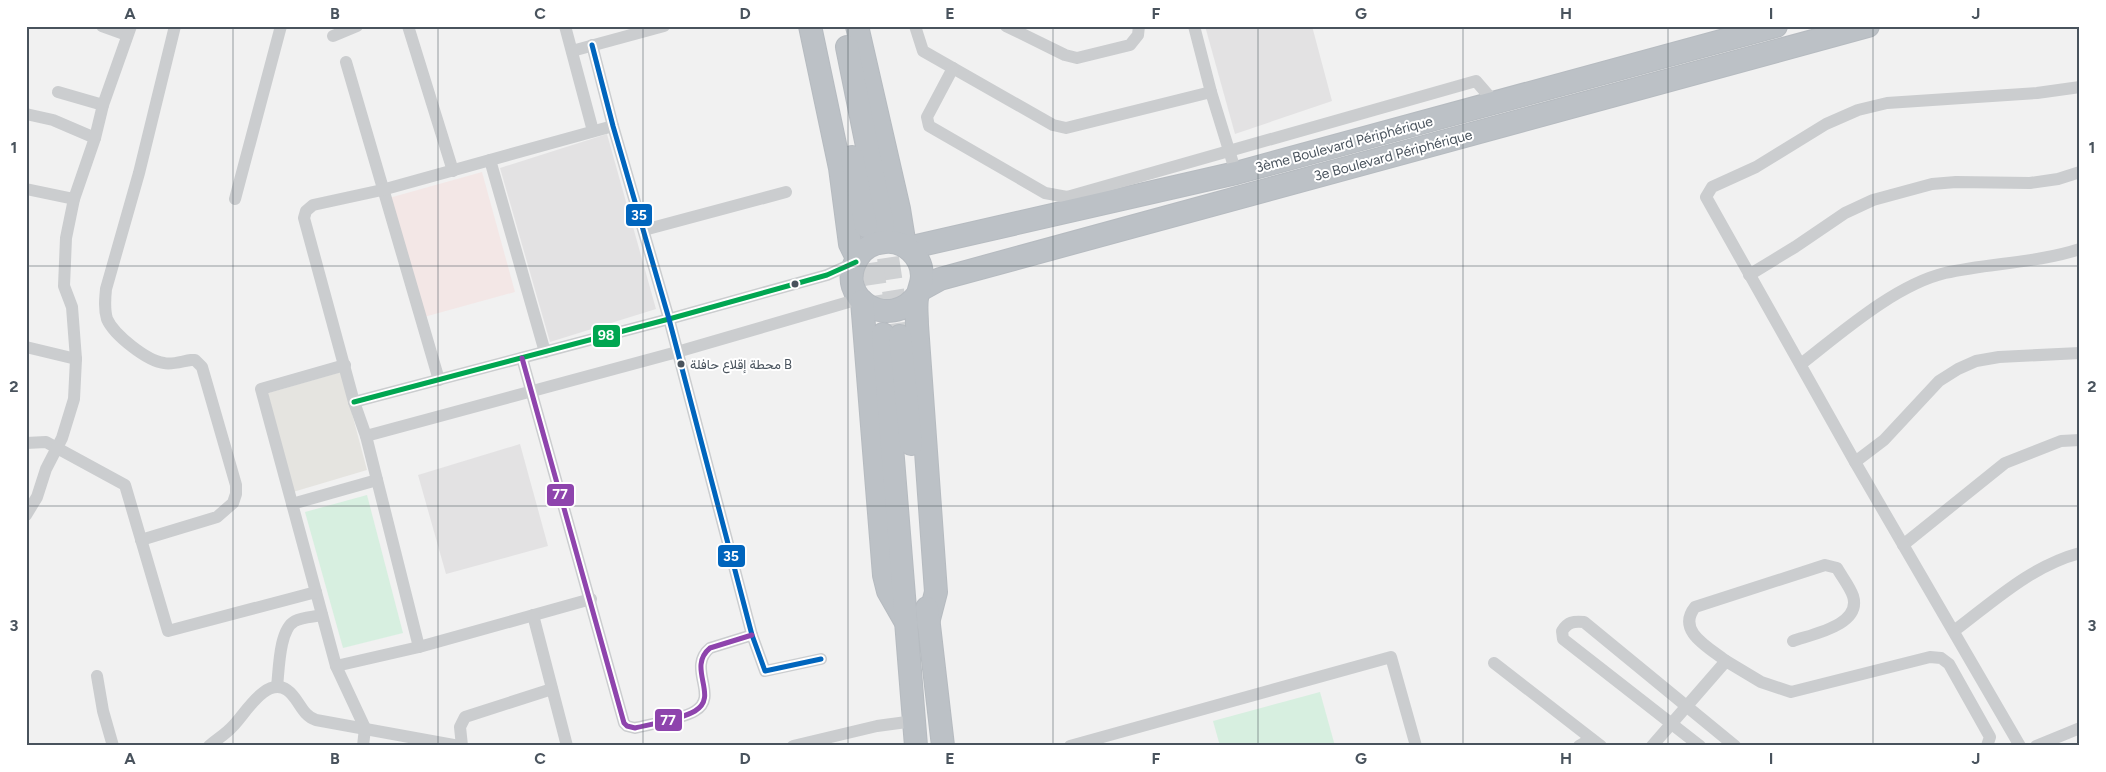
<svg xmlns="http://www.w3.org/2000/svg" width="2106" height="772" font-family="Figtree,Vazirmatn,sans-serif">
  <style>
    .commercial { fill: #e5e4e0 }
    .education { fill: #e3e2e3 }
    .medical { fill: #f3e7e6 }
    .green { fill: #d7efe0 }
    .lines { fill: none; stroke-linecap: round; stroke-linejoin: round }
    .highway-tunnel { stroke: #cfd1d3; stroke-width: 22; stroke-dasharray: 22 11; stroke-linecap: butt }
    .highway-casing { stroke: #b6bbc0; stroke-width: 24 }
    .street { stroke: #cbcdcf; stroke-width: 12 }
    .highway { stroke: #bcc1c6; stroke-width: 22 }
    .bus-1-casing { stroke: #fff; stroke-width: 9 }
    .bus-2-casing { stroke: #fff; stroke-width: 9 }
    .bus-3-casing { stroke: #fff; stroke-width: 9 }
    .bus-1 { stroke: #00a651; stroke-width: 5 }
    .bus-2 { stroke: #0065bd; stroke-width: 5 }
    .bus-3 { stroke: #8e44ad; stroke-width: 5 }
    .grid { fill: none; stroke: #49535d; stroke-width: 1; stroke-opacity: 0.55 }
    .bus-dot { fill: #49535d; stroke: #fff; stroke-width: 2 }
    .labels { text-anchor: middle; stroke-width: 4; stroke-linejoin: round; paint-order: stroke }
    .bus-label { font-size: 13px; fill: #49535d; stroke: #fff; text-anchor: start }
    .street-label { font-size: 14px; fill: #49535d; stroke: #fff }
    .line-badge { stroke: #fff; stroke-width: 2 }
    .badge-label { font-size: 14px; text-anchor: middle; font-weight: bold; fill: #fff }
    .neatline { fill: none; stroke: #49535d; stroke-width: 2 }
    .grid-label { font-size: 16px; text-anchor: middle; font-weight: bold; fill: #49535d }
  </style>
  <rect width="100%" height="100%" fill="#f1f1f1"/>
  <path class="commercial" d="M341,372L367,470L293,492L268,393Z"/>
  <g class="education">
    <path d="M1205,26H1312L1332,101L1235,134Z"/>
    <path d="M607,134L656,309L550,342L500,168Z"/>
    <path d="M520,444L548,546L446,574L418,475Z"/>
  </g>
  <path class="medical" d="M482,172L515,292L424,317L389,198Z"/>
  <g class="green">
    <path d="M367,495L403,633L343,648L305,512Z"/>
    <path d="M1320,692L1335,746H1220L1213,721Z"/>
  </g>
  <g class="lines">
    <g class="highway-tunnel">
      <path d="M883,225L900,336"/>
      <path d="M867,230L883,334"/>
    </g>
    <g class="highway-casing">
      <g id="highway">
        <path d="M810,26L840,168L850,244L857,258"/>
        <path d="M857,26L899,209L905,246"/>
        <path d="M847,47L883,225"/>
        <path d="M852,157L866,226"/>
        <path d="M908,248L1236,173L1776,26"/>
        <path d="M920,290L940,279L1868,26"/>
        <path d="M918,294C890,333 834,298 857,259C862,249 873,243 885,242C904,240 922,256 922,276C922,283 919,288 918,294C915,303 917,315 917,325L936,592L928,623"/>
        <path d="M862,301L884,575L888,591L904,619"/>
        <path d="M883,334L916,746"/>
        <path d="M900,336L911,444"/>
        <path d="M927,608L943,746"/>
      </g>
    </g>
    <g class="street">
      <path d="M102,26L127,35"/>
      <path d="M408,26L453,171"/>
      <path d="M565,26L593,131"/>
      <path d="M915,26L923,51L1053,125L1066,128L1211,92"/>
      <path d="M1006,26L1065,55L1077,58L1130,45L1138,35L1139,26"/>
      <path d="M1194,26L1211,92L1236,173"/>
      <path d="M333,36L357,26"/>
      <path d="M592,45L613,126L669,319L752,635L765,671L821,659"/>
      <path d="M572,51L664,26"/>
      <path d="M346,62L439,380"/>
      <path d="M953,68L927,117L929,126L1045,193L1067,197L1476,81L1495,103"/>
      <path d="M58,92L103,105"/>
      <path d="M26,114L53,120L95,138"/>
      <path d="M490,160L545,352"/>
      <path d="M26,189L74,199"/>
      <path d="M235,199L281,26"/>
      <path d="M644,230L786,192"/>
      <path d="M1749,275L1795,247L1845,213L1873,200L1932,184L1956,182L2030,183L2058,179L2080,172"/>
      <path d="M26,347L76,359"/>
      <path d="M522,358L624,723L627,726L635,728C651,724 682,719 695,711C720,696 686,668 710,648L752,635"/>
      <path d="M1801,364C1841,333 1895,285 1945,273C1989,263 2037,263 2080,249"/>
      <path d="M345,365L261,389L336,666L419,647L591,599"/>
      <path d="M354,402L669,319L827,275L856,262"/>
      <path d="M366,436L677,352L859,299"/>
      <path d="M26,443L46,442L125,485L168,631L316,592"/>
      <path d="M1855,462L1884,440L1939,381L1958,369L1976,361L1999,357L2080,353"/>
      <path d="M292,504L377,480"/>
      <path d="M26,515L37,497L46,469L62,438L74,399L76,359L72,307L64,286L66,238L74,199L95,138L103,105L131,26"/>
      <path d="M141,540L217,517L233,503L236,494V485L202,367L195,360H191C183,361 172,365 164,363C147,361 114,335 107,319C104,309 105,299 106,289L139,173L175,26"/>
      <path d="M1903,545L2005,463L2061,441L2080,440"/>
      <path d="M533,615L567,746"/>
      <path d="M1954,631C1994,601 2031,566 2080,553"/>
      <path d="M419,647L366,436L354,402L304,218L306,211L313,205L382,190L613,126"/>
      <path d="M1726,661C1708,647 1676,631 1695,607L1825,565L1837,568C1842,577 1850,587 1853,596C1862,625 1813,634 1793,641"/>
      <path d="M1494,663L1601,746"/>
      <path d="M336,666L365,728L363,746"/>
      <path d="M97,676L103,711L113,746"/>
      <path d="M277,687C279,670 279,629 295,621C303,617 314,617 322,615"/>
      <path d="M209,746C217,739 226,734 233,726C245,714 266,676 287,690C299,698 301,715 316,720L459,746"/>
      <path d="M462,746L460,727L465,717L552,689"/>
      <path d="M793,746L877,726L914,721"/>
      <path d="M1070,746L1391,657L1416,746"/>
      <path d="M1579,746L1591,739"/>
      <path d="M1652,746L1726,661L1761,682L1791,692L1930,657L1941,658L1949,664L1990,737L1987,746"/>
      <path d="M1700,746L1563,639L1562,631C1568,622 1573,621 1584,622L1735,746"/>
      <path d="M2020,746L1855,462L1706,197L1712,187L1756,167L1826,124L1858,110L1887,103L2037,93L2080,87"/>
      <path d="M2036,746L2080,728"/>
    </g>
    <use href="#highway" class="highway"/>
    <g class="bus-1-casing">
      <path id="bus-1" d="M354,402L669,319L827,275L856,262"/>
    </g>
    <g class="bus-2-casing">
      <path id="bus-2" d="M592,45L613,126L669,319L752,635L765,671L821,659"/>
    </g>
    <g class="bus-3-casing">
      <path id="bus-3" d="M522,358L624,723L627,726L635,728C651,724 682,719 695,711C720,696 686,668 710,648L752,635"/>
    </g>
    <use href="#bus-1" class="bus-1"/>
    <use href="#bus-2" class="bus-2"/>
    <use href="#bus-3" class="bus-3"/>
  </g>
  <path class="grid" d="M233,26V746M438,26V746M643,26V746M848,26V746M1053,26V746M1258,26V746M1463,26V746M1668,26V746M1873,26V746M26,266H2080M26,506H2080"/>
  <g class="bus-dot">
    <circle cx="795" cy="284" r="4.5"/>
    <circle cx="681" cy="364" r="4.5"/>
  </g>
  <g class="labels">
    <g class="bus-label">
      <text x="690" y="369">محطة إقلاع حافلة B</text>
    </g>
    <g class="street-label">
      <text transform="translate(1344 144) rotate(-15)" y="5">3ème Boulevard Périphérique</text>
      <text transform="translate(1393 155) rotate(-15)" y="5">3e Boulevard Périphérique</text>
    </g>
  </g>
  <g class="line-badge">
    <rect x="625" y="203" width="28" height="24" rx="5" fill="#0065bd"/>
    <rect x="592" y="324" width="29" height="24" rx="5" fill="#00a651"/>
    <rect x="546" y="483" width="29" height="24" rx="5" fill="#8e44ad"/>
    <rect x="717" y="544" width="29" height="24" rx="5" fill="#0065bd"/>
    <rect x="654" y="708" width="29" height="24" rx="5" fill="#8e44ad"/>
  </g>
  <g class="badge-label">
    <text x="639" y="220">35</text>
    <text x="606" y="340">98</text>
    <text x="560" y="499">77</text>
    <text x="731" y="561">35</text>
    <text x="668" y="725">77</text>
  </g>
  <rect width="2106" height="772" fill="none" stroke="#ffffff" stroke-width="55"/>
  <rect x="28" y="28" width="2050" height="716" class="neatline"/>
  <g class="grid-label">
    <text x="130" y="19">A</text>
    <text x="335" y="19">B</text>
    <text x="540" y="19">C</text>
    <text x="745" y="19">D</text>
    <text x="950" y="19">E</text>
    <text x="1156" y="19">F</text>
    <text x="1361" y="19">G</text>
    <text x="1566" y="19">H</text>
    <text x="1771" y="19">I</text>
    <text x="1976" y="19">J</text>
    <text x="14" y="153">1</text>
    <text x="2092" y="153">1</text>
    <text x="14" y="392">2</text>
    <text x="2092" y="392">2</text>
    <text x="14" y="631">3</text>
    <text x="2092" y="631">3</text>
    <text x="130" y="764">A</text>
    <text x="335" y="764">B</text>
    <text x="540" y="764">C</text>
    <text x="745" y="764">D</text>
    <text x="950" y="764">E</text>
    <text x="1156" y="764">F</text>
    <text x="1361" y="764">G</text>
    <text x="1566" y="764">H</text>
    <text x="1771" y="764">I</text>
    <text x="1976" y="764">J</text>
  </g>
</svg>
